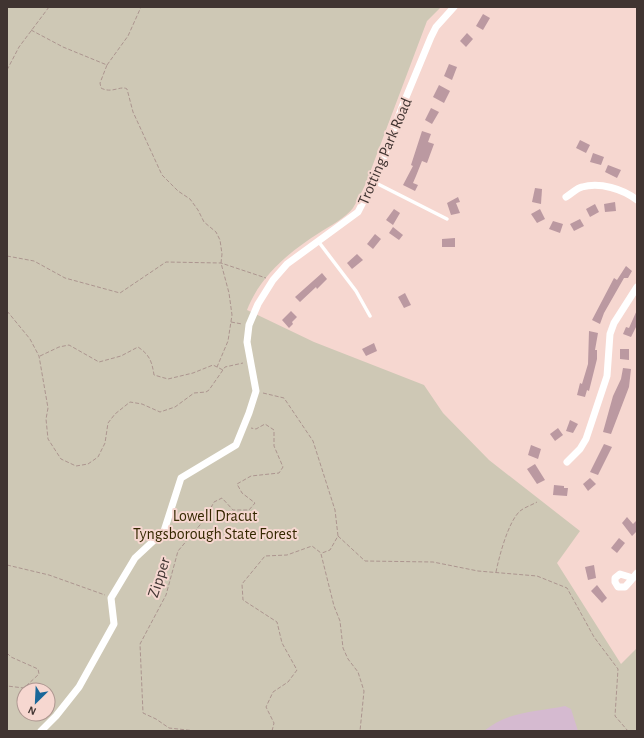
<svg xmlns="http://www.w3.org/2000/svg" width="644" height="738" font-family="'Alegreya Sans',sans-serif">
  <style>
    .green { fill: #cec8b5; fill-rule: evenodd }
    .water { fill: #d5bad0 }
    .building { fill: #bb99a1 }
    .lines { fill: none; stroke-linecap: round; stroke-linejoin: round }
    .path { stroke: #ac958f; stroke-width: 1; stroke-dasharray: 4 2; stroke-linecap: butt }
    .lane { stroke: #fff; stroke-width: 3.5 }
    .street { stroke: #fff; stroke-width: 7 }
    .labels { text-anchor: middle; stroke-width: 4; stroke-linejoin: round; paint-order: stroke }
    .street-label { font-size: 16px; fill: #403431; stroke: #f6d7d0 }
    .park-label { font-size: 16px; fill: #352800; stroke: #f6d7d0 }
  </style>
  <rect width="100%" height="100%" fill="#f6d7d0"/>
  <path class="green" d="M7,7H441L427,21L366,183C362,191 358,200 353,208C345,218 330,226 319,233C289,252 260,276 247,310L314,342L424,385L443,413L489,460L580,531L557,563L621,664L637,648V731H7ZM24,690H48V714H24Z"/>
  <path class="water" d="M565,706L571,709L578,731H484C507,711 537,712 565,706Z"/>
  <g class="building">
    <path d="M483,14L490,18L483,30L476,26Z"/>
    <path d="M467,33L473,39L466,47L460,41Z"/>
    <path d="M449,64L457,67L452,80L444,76Z"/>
    <path d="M439,85L450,91L444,103L433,97Z"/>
    <path d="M431,108L439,112L432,124L425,120Z"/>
    <path d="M422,131L431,134L428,142L434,144L427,163L422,161L416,176L413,183L418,185L415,191L403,185L413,166L411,165Z"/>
    <path d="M580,140L590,145L586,153L576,148Z"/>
    <path d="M593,153L604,157L601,165L590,162Z"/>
    <path d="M608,165L621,170L617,178L605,172Z"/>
    <path d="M535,188L542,189L541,204L532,202Z"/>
    <path d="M458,197L460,202L456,203L460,213L451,215L447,203Z"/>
    <path d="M615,202L616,211L605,212L604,204Z"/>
    <path d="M595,204L599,212L590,217L586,209Z"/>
    <path d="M394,209L400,213L393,225L386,220Z"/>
    <path d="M540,209L545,219L537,223L531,214Z"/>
    <path d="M580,219L584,226L574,231L570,224Z"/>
    <path d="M553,221L563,224L560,233L549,229Z"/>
    <path d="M393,227L403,235L399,240L389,233Z"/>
    <path d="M375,234L381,239L373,249L367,244Z"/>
    <path d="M455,238V247H442V239Z"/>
    <path d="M357,254L363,260L352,269L347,263Z"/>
    <path d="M626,266L632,271L628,278H624L604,313L600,324L592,320L614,278L617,280Z"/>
    <path d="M322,273L327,279L317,289L316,287L300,302L295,297Z"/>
    <path d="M405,293L411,305L404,308L398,297Z"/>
    <path d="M637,310V325L631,337L623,334L626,327L629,328Z"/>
    <path d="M291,311L297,317L292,322L293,324L289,328L282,320Z"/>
    <path d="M589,331L598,333L595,350H597V359L589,391L587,390L585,397L577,395L580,383L582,384L588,364Z"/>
    <path d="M374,343L377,351L366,356L362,349Z"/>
    <path d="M620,349H629V360L620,359Z"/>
    <path d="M623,368L631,369L629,387L611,434L603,432L613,396L621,379Z"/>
    <path d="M570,420L578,424L573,433L566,431Z"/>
    <path d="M558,428L563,435L555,441L550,434Z"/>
    <path d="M604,444L612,447L598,475L590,472Z"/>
    <path d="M531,445L541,449L538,459L528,455Z"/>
    <path d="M535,464L545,480L537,484L527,469Z"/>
    <path d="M590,478L596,484L588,491L583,484Z"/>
    <path d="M554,485L564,486V488H568L567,496L553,495Z"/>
    <path d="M627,517L633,524L637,520V531L632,536L622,523Z"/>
    <path d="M619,538L625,543L617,553L611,548Z"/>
    <path d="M594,565L596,578L588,580L585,567Z"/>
    <path d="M597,585L607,598L602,603L591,591Z"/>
  </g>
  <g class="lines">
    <g class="path">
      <path d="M31,30L63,47L107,65L100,83L101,88C112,94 121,85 127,89L133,112L162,175L178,191L190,199L198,210L204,222L216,232L220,240L222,254L221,263L229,293L232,315L228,341L217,367"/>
      <path d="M107,65L128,36L141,7"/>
      <path d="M7,70L19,47L49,7"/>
      <path d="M7,256L34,261L65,278L120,293L166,262L221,263L266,278"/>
      <path d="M7,311L30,339L39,356L48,408L46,419L48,439L61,459L76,466L88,464L98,457L105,443L108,423L115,414L130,402L142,404L160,412L175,407L194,393L206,392L209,390L225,367L243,363"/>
      <path d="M231,322L242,324"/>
      <path d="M40,356L59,347L69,345L99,362L121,356L138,347C150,355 152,362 154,375L168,379L193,373L213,365L223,370"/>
      <path d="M263,393L284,398L313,441L335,510L338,536L330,550L322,553"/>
      <path d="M338,536L365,561L433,562L478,571L537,576L567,588L594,637L618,669L615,716L628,731"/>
      <path d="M321,554L334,606L340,621L343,648L348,659L358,672L364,691L360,731"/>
      <path d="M7,565L49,575L105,595"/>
      <path d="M496,572C499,557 508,522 520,511C525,507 532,505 537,502"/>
      <path d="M7,653L11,657L38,669L39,674L24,688L7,686"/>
      <path d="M196,731L169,728L156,719L143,713L140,644L166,595L178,551L205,519L214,502L222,498L233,510H249L255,503L242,493L237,484L251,476L279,473L283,467L274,446V430L265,424L256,429L251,428"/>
      <path d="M272,731L274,723L266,707L273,692L288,682L297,670L282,643L277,622L243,600L242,584L265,556L287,555L312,546L321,553"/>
    </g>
    <g class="lane">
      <path d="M374,182L447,219"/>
      <path d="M318,241L356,291L370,316"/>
    </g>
    <g class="street">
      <path d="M566,197C571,194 577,188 582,187C600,182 623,189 637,200"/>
      <path d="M567,462L580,449L586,439L607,376L610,334L614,323L637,287"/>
      <path d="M633,578L620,574L615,578V582L618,587H625C629,583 633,578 637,573"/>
      <path d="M41,731L56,716L79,687L114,624L111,598L135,558L164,531L181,478L236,445L249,413L256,391L247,342L249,325L258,304L273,280L287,264L358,212L377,175L402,107L431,37L436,27L454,7"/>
    </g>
  </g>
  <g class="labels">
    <g class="street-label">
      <text transform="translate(384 151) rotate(-67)" y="6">Trotting Park Road</text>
      <text transform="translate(158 577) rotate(-72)" y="6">Zipper</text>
    </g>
    <g class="park-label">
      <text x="215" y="521">Lowell Dracut<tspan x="215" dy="18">Tyngsborough State Forest</tspan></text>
    </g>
  </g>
  <rect width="644" height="738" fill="none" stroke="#403431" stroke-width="16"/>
  <g transform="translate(36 702) rotate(204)"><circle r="19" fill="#f6d7d0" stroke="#ad9690"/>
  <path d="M0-3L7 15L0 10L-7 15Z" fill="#196799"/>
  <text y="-6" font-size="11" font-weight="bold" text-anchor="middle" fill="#403431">N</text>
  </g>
</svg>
